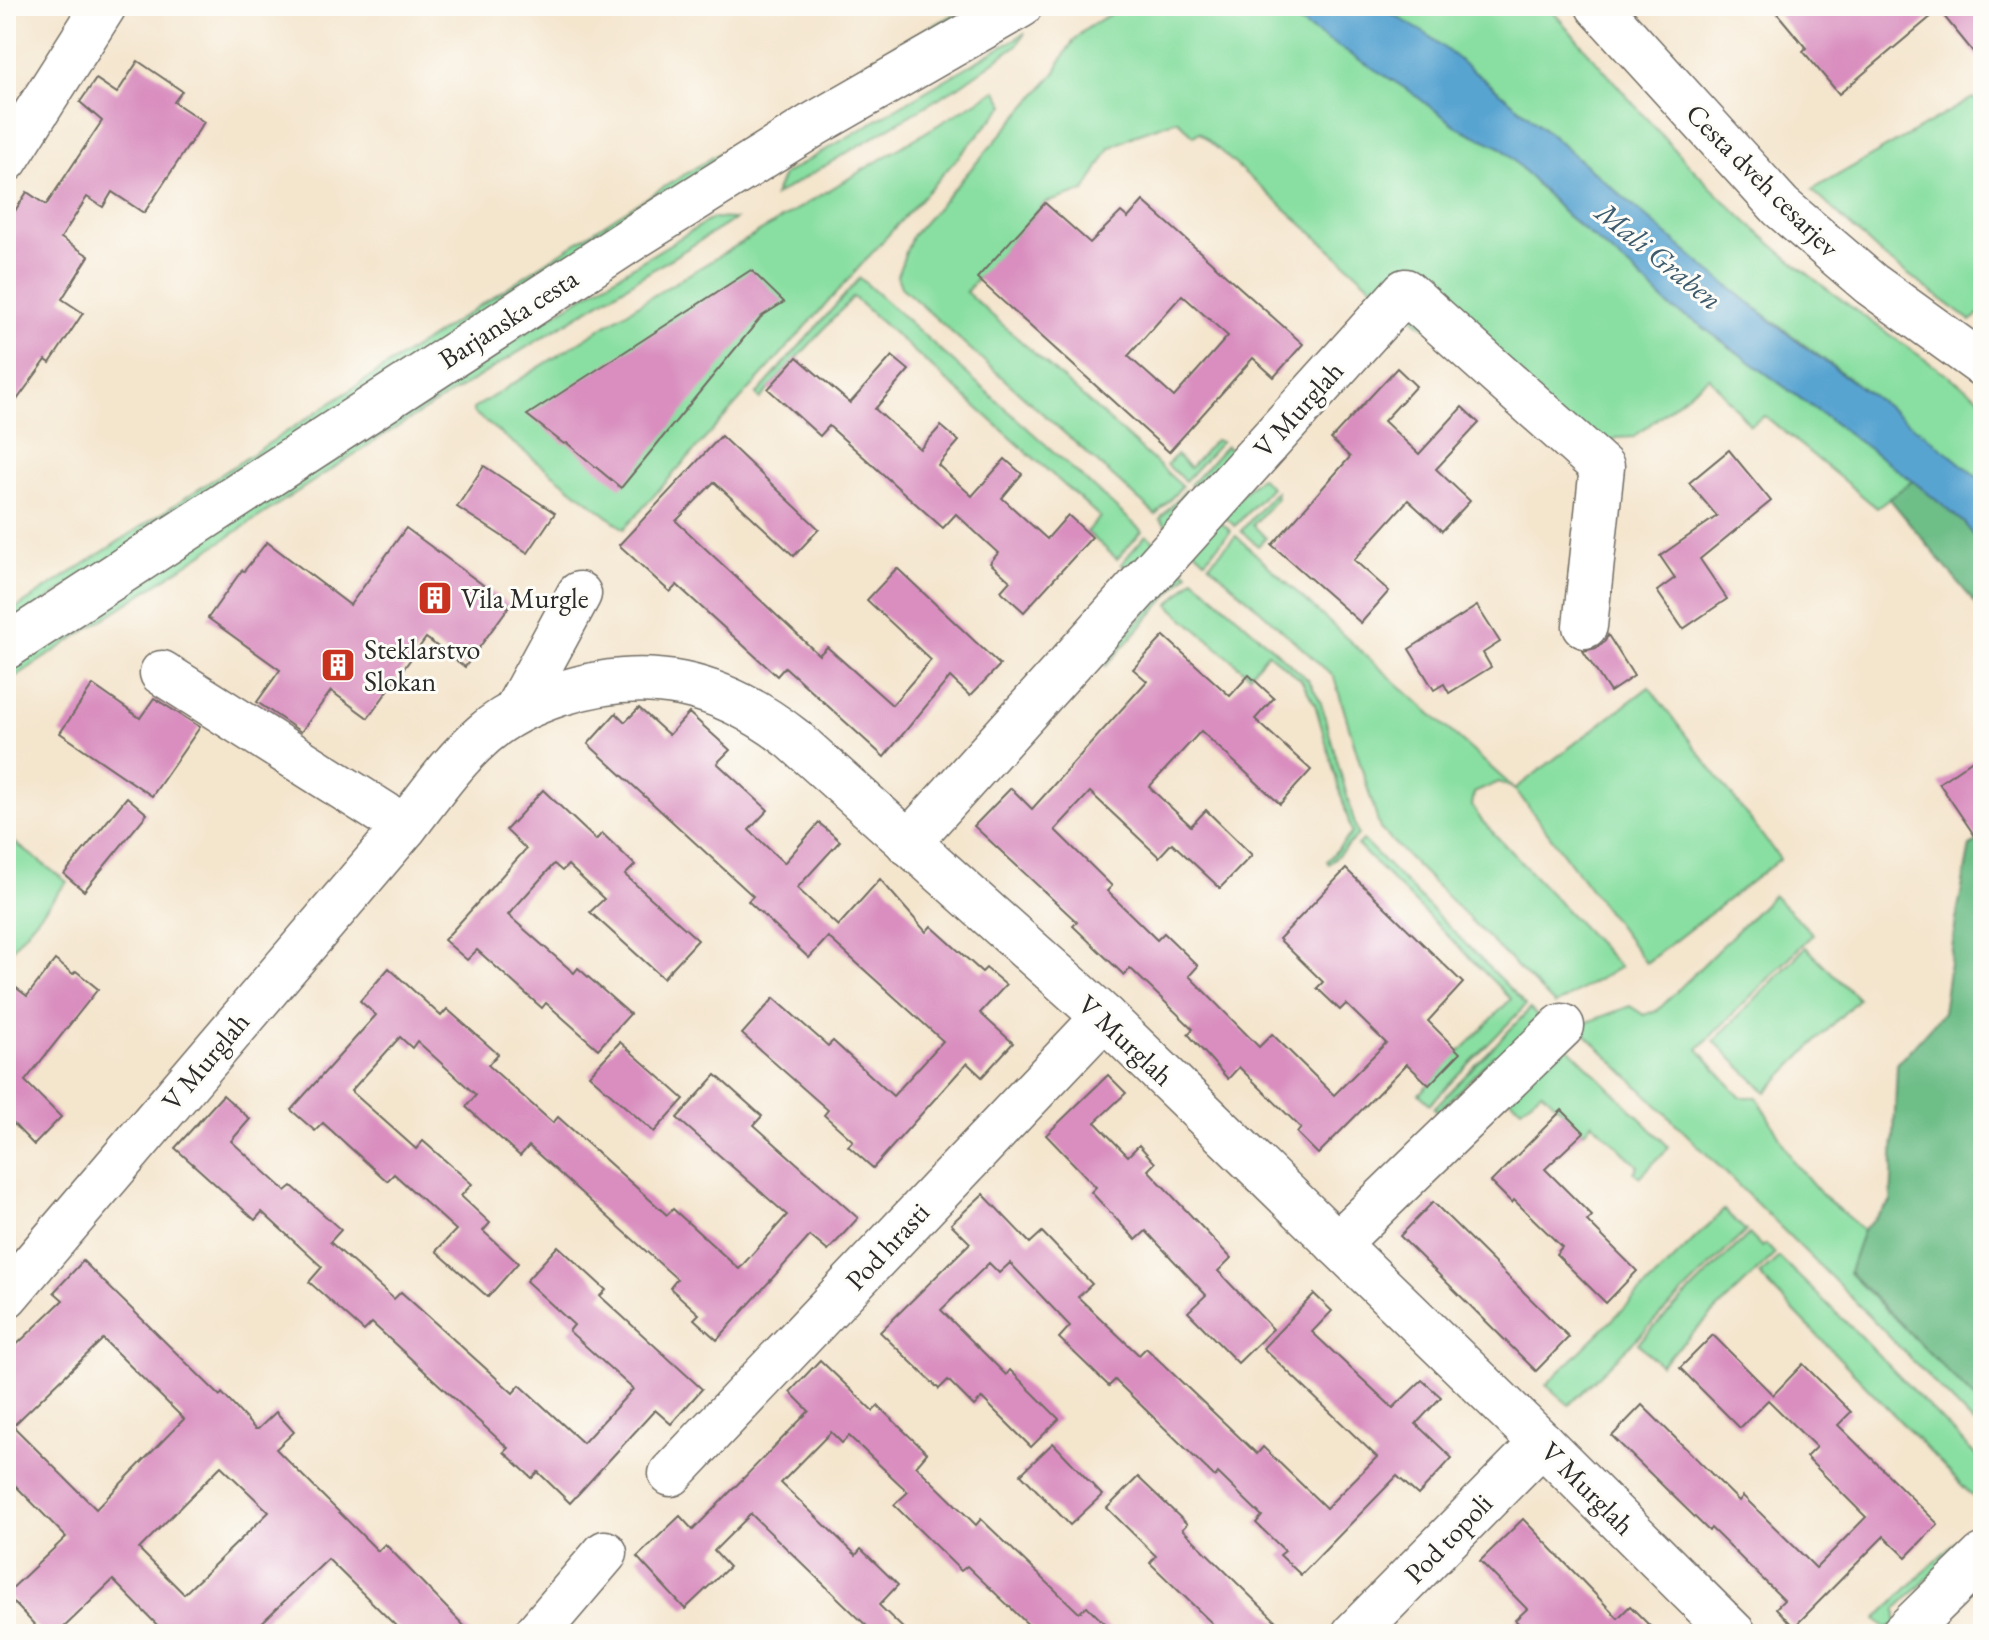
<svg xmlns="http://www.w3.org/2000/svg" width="1989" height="1640" font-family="'EB Garamond',serif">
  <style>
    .green { fill: #89dfa2; stroke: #5a8566; stroke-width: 2 }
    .forest { fill: #6ebe88; stroke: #4c745a; stroke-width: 2 }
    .water { fill: #58a4d1; stroke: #42687e; stroke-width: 2 }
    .building { fill: #d98ebf; fill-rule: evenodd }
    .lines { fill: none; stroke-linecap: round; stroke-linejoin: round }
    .minor-casing { stroke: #716c64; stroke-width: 47 }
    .major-casing { stroke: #716c64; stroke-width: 47 }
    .minor { stroke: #fff; stroke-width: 44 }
    .major { stroke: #fff; stroke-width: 44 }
    .labels { text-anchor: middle; stroke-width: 6; stroke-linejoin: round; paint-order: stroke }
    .street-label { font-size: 28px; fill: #2b2b2b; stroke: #fdfcf7 }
    .poi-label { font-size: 28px; fill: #2b2b2b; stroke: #fdfcf7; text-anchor: start }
    .water-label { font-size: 30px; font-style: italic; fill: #3d5b6d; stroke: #fdfcf7 }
  </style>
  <rect width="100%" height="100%" fill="#fdfcf7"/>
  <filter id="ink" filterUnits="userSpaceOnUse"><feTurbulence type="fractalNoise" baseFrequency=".0125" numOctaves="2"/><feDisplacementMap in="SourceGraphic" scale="16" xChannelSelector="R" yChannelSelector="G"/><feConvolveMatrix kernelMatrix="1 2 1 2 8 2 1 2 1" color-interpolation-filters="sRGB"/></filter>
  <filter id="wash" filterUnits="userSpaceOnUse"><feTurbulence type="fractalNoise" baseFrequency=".006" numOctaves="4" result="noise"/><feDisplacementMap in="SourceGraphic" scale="32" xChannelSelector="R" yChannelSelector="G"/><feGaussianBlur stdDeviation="1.8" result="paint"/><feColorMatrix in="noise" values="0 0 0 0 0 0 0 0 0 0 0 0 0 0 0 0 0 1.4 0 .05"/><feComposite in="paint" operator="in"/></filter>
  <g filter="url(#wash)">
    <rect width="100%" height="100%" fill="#f4e5cd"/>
    <g class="green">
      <path d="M1125,6H1273L1408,90L1459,128L1502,148L1566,215L1631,269L1672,309L1693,320L1913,481L1877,508L1765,416L1750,425L1709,377L1634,437L1616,438L1599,453L1384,297L1199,132L1194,136L1177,120L1137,134L1110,148L1085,191L1045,203L966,292L1182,486L1156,515L901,287L897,276L912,236L1056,72C1073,31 1088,27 1125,6Z"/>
      <path d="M1379,6H1548C1616,83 1682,164 1759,233C1828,295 1907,346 1983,400V482C1894,408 1799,344 1709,271C1600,182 1500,79 1379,6Z"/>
      <path d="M953,15L959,17L6,626V615L617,216L900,42Z"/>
      <path d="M1025,33L1017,45L959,86L774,196L783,175Z"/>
      <path d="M996,90L1005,105L624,529L473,412V409L641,303Z"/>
      <path d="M1973,98L1983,106V311L1971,321L1882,255L1812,190Z"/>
      <path d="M713,218L735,219L376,440L6,683V666L556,313Z"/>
      <path d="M860,278L1142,531L1117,559L1087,532L1100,517L853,297L760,399L756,395Z"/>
      <path d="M1215,440L1221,442L1185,481L1167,465L1176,455L1190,468Z"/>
      <path d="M1226,446L1236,456L1204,497L1190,485Z"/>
      <path d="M1260,477L1271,487L1235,526L1221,514Z"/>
      <path d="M1186,490L1200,502L1173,532L1160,519Z"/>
      <path d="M1276,491L1277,498L1253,525L1266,538L1258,546L1241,531Z"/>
      <path d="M1217,519L1231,531L1205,560L1191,547Z"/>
      <path d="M1146,535L1160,546L1131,572L1121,564Z"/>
      <path d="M1236,536L1353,644L1515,789L1649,687L1780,859L1646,963L1515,789L1499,782L1474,793L1472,806L1482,821L1620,967L1555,1005L1380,829L1334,677L1209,564Z"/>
      <path d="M1176,562L1188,573L1106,666L1101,661L1159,599L1151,591Z"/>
      <path d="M1194,578L1308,680L1320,700L1358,835L1329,864L1327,861L1352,833L1315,704L1301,680L1268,653L1249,675L1169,605Z"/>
      <path d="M6,836L67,882L6,956Z"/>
      <path d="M1363,840L1526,1005L1430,1104L1419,1094L1511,999L1357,845Z"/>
      <path d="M1773,895L1813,934L1698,1049L1740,1097H1757L1793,1161L1823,1196L1863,1230L1849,1273L1983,1407V1433L1838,1284L1577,1026L1630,1006L1644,1015L1658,1010Z"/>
      <path d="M1806,947L1858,999L1766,1092L1714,1041Z"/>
      <path d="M1530,1009L1550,1028L1507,1067L1494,1055L1438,1112L1434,1108Z"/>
      <path d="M1559,1038L1669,1147L1640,1177L1634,1172L1638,1166L1592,1122L1584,1132L1542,1091L1521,1108L1507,1096Z"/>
      <path d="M1724,1210L1746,1231L1569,1405L1546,1385Z"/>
      <path d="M1749,1234L1762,1247L1766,1244L1775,1254L1660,1365L1638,1343Z"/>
      <path d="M1779,1257L1860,1336L1983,1463V1507L1759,1275Z"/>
      <path d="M1983,1514V1533L1974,1534L1896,1609V1624L1886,1628L1876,1619Z"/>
    </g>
    <g class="forest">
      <path d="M1913,481L1964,523L1983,547V613L1889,498Z"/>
      <path d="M1983,839V1407L1849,1272L1863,1230L1891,1202L1897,1064L1943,1013L1956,920L1970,846Z"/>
    </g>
    <path class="water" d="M1273,6H1379L1428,35L1517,106L1707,269L1793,338L1931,439L1983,482V547L1964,523L1913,481L1693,320L1672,309L1631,269L1566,215L1502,148L1459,128L1408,90Z"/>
    <g id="blocks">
      <g class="building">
        <path d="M1771,6H1983V64L1939,10L1839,94L1803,51L1806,48Z"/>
        <path d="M138,61L182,91L174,102L204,122L144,213L112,192L103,207L87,197L61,238L89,256L62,299L83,313L50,363L46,360L6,415V225L27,192L46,205L102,121L80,102L96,79L117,93Z"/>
        <path d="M1143,201L1303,344L1274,377L1253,358L1169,452L977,278L1045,203L1090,243L1121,212L1128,218ZM1182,295L1228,336L1174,397L1128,356Z"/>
        <path d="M751,270L784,302L762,316L621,488L567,443L564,444L527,415Z"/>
        <path d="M892,356L909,370L875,409L920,449L941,426L959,441L938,465L972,496L1005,459L1022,474L1002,498L1047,539L1068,515L1092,537L1024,612L1001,591L1010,581L990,563L998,553L956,514L943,528L829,426L820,436L768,389L797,357L850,403Z"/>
        <path d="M1397,368L1416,386L1384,421L1419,454L1462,407L1479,423L1436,469L1470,501L1442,531L1408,500L1354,560L1389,591L1361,623L1272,545L1350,457L1331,439Z"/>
        <path d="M721,436L819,529L794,556L714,482L676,521L819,655L827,647L892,705L931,660L867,600L897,568L1000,665L970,696L950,677L884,757L785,667L777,676L677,585L670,592L619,545Z"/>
        <path d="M1729,450L1771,501L1700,559L1727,599L1683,629L1657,591L1675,578L1660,556L1717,516L1689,483Z"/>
        <path d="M484,466L555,513L528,553L457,507Z"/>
        <path d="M406,528L510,605L465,667L426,638L368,718L331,691L301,732L257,702L280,670L208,618L242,570L244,571L267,542L350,605Z"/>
        <path d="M1477,606L1500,642L1483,653L1491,667L1449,693L1444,684L1434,690L1409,649Z"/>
        <path d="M1608,635L1634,676L1610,692L1583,651L1596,648L1605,641Z"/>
        <path d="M1164,636L1230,696L1249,675L1274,698L1255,719L1311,770L1280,804L1201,731L1149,787L1191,826L1206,810L1252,855L1220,888L1172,843L1159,857L1090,792L1055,830L1112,886L1107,891L1157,940L1164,933L1198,966L1189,976L1259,1047L1272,1034L1334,1095L1386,1043L1346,1004L1340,1010L1317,988L1323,982L1279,939L1346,869L1463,983L1428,1021L1460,1053L1429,1085L1407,1064L1318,1154L1297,1133L1301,1128L1239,1067L1228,1079L1188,1034L1193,1029L1130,968L1124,975L1073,926L1077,922L974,826L1011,788L1032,809L1147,681L1133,669Z"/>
        <path d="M93,685L140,718L154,698L200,727L152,796L60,733Z"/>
        <path d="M639,708L669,735L689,713L730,750L717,763L768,810L749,830L784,863L819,823L840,841L797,888L838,926L880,879L926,932L931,926L982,972L986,968L1006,985L980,1013L1013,1043L982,1077L967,1063L873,1168L848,1146L853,1141L824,1115L828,1110L742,1034L774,998L828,1046L833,1041L893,1096L943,1041L828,937L809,958L748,901L753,896L588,744L616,713L625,722Z"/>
        <path d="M1983,753V848L1939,783Z"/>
        <path d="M543,790L596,840L602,833L635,865L625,875L698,940L663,978L590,912L604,899L568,865L562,871L554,864L508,915L574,973L578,968L630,1014L598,1049L546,1003L542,1008L477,950L467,960L444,940L526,849L506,830Z"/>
        <path d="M127,797L147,814L84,891L64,874Z"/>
        <path d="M55,960L73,974L76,971L98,989L25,1081L61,1117L34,1145L6,1116V980L27,996Z"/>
        <path d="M389,968L441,1016L447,1009L498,1054L488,1065L553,1123L558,1117L667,1215L673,1209L739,1269L787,1215L677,1118L716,1075L762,1116L754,1125L858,1218L828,1251L810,1236L717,1340L694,1319L699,1314L670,1288L677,1279L529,1146L520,1156L466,1107L476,1095L417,1041L412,1048L400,1037L351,1091L416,1149L423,1141L472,1184L461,1196L490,1223L483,1231L518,1263L488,1297L436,1251L456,1230L394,1174L387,1181L323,1123L315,1131L291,1110L376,1015L360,1001Z"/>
        <path d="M620,1042L684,1099L654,1132L589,1075Z"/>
        <path d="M1108,1075L1126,1093L1095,1122L1128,1156L1139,1145L1155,1163L1148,1170L1231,1258L1218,1271L1273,1329L1238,1363L1188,1312L1206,1295L1146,1231L1136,1240L1091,1192L1096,1187L1046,1135Z"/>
        <path d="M223,1095L250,1119L231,1141L286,1191L292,1186L341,1230L330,1242L394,1299L401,1292L513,1393L520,1385L583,1443L633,1389L569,1331L574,1325L526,1281L558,1246L606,1290L600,1296L702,1389L671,1424L655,1410L570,1503L538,1472L532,1478L504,1452L508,1448L372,1323L364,1331L309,1282L322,1267L262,1212L255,1220L175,1148Z"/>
        <path d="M1562,1110L1584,1132L1545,1169L1592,1216L1587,1221L1637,1271L1606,1303L1556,1254L1562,1247L1514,1200L1512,1203L1491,1182Z"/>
        <path d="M983,1194L1030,1243L1042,1232L1092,1284L1078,1297L1139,1355L1146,1348L1257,1454L1263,1447L1326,1508L1377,1457L1263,1348L1314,1294L1332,1311L1312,1332L1393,1408L1422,1380L1441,1397L1416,1424L1452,1458L1418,1495L1397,1476L1301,1575L1280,1555L1285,1551L1256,1523L1262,1516L1218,1473L1215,1477L1115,1380L1109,1386L1059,1338L1070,1326L1010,1263L999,1273L989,1263L941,1310L1006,1375L1010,1370L1059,1419L1031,1447L982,1398L974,1406L948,1380L939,1389L880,1332L970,1243L951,1224Z"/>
        <path d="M1433,1202L1569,1337L1536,1371L1400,1236Z"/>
        <path d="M83,1261L220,1396L222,1393L255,1429H258L276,1412L294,1432L276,1449L378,1551L385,1544L472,1634H404L328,1559L250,1634H166L113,1580L57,1634H43L6,1594L66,1537L6,1476V1355L63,1300L54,1292ZM103,1339L184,1419L96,1509L13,1426ZM221,1466L269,1512L184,1594L139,1549Z"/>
        <path d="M1713,1335L1773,1395L1803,1364L1851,1412L1838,1425L1938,1524L1906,1557L1884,1536L1794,1627L1776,1608L1784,1600L1711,1528L1709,1531L1612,1436L1642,1405L1739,1501L1743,1496L1816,1568L1866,1517L1806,1457L1816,1447L1768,1400L1740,1428L1680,1368Z"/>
        <path d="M820,1360L873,1411L878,1406L927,1453L916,1466L976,1525L981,1519L1079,1613L1087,1606L1115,1634H1038L967,1566L961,1571L894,1505L908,1492L849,1436L842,1443L831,1432L781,1483L856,1555L861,1549L898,1585L879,1605L909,1634H875L751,1514L714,1551L729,1567L685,1609L637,1557L680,1516L693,1530L809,1411L790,1392Z"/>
        <path d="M1053,1443L1102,1495L1070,1525L1021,1474Z"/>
        <path d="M1138,1477L1187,1524L1182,1529L1289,1634H1223L1150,1563L1156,1556L1107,1508Z"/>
        <path d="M1523,1519L1618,1618L1630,1606L1658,1634H1529L1515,1620L1527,1609L1480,1561Z"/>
      </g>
    </g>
  </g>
  <g filter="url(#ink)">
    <use href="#blocks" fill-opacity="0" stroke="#716c64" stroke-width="2"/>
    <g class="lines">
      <g class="minor-casing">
        <g id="minor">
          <path d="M1598,6L1781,207L1871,284L1983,365"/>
          <path d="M6,160L104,6"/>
          <path d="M162,673L405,827"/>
          <path d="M515,712L579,594"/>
          <path d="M908,843L1405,291L1602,467L1585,626"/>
          <path d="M1337,1244L1562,1026"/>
          <path d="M6,1296L405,827C430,795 453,761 484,734C505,715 532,703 559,694C647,665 720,682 793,739L1104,1017L1542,1443L1734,1634"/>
          <path d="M671,1474L1104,1017"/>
          <path d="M536,1634L605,1553"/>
          <path d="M1354,1634L1542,1443"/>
          <path d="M1903,1634L1983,1556"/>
        </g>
      </g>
      <g class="major-casing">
        <path id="major" d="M6,647L636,236L813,125L1020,6"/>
      </g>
      <use href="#minor" class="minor"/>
      <use href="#major" class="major"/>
    </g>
  </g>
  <defs>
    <g id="building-square" transform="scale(1.8)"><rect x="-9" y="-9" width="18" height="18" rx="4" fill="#c8321e" stroke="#fdfcf7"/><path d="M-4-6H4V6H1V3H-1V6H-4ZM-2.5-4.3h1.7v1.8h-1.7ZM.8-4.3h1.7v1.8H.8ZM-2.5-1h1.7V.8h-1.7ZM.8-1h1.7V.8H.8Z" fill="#fff"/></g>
  </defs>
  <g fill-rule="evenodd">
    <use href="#building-square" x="435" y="598"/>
    <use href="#building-square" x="338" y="665"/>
  </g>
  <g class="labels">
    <g class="street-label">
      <text transform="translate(1763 180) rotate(45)" y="10">Cesta dveh cesarjev</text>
      <text transform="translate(508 318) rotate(-33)" y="10">Barjanska cesta</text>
      <text transform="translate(1298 409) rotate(-48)" y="10">V Murglah</text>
      <text transform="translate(1126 1040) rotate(43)" y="10">V Murglah</text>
      <text transform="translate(205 1061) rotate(-50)" y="10">V Murglah</text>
      <text transform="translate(887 1246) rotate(-47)" y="10">Pod hrasti</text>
      <text transform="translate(1588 1488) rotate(45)" y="10">V Murglah</text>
      <text transform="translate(1448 1538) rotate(-46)" y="10">Pod topoli</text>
    </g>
    <g class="poi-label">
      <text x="461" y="608">Vila Murgle</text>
      <text x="364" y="659">Steklarstvo<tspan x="364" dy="32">Slokan</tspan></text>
    </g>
    <g class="water-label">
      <text transform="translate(1659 256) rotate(39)" y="10">Mali Graben</text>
    </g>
  </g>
  <rect width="1989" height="1640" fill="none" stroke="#fdfcf7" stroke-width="32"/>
</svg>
